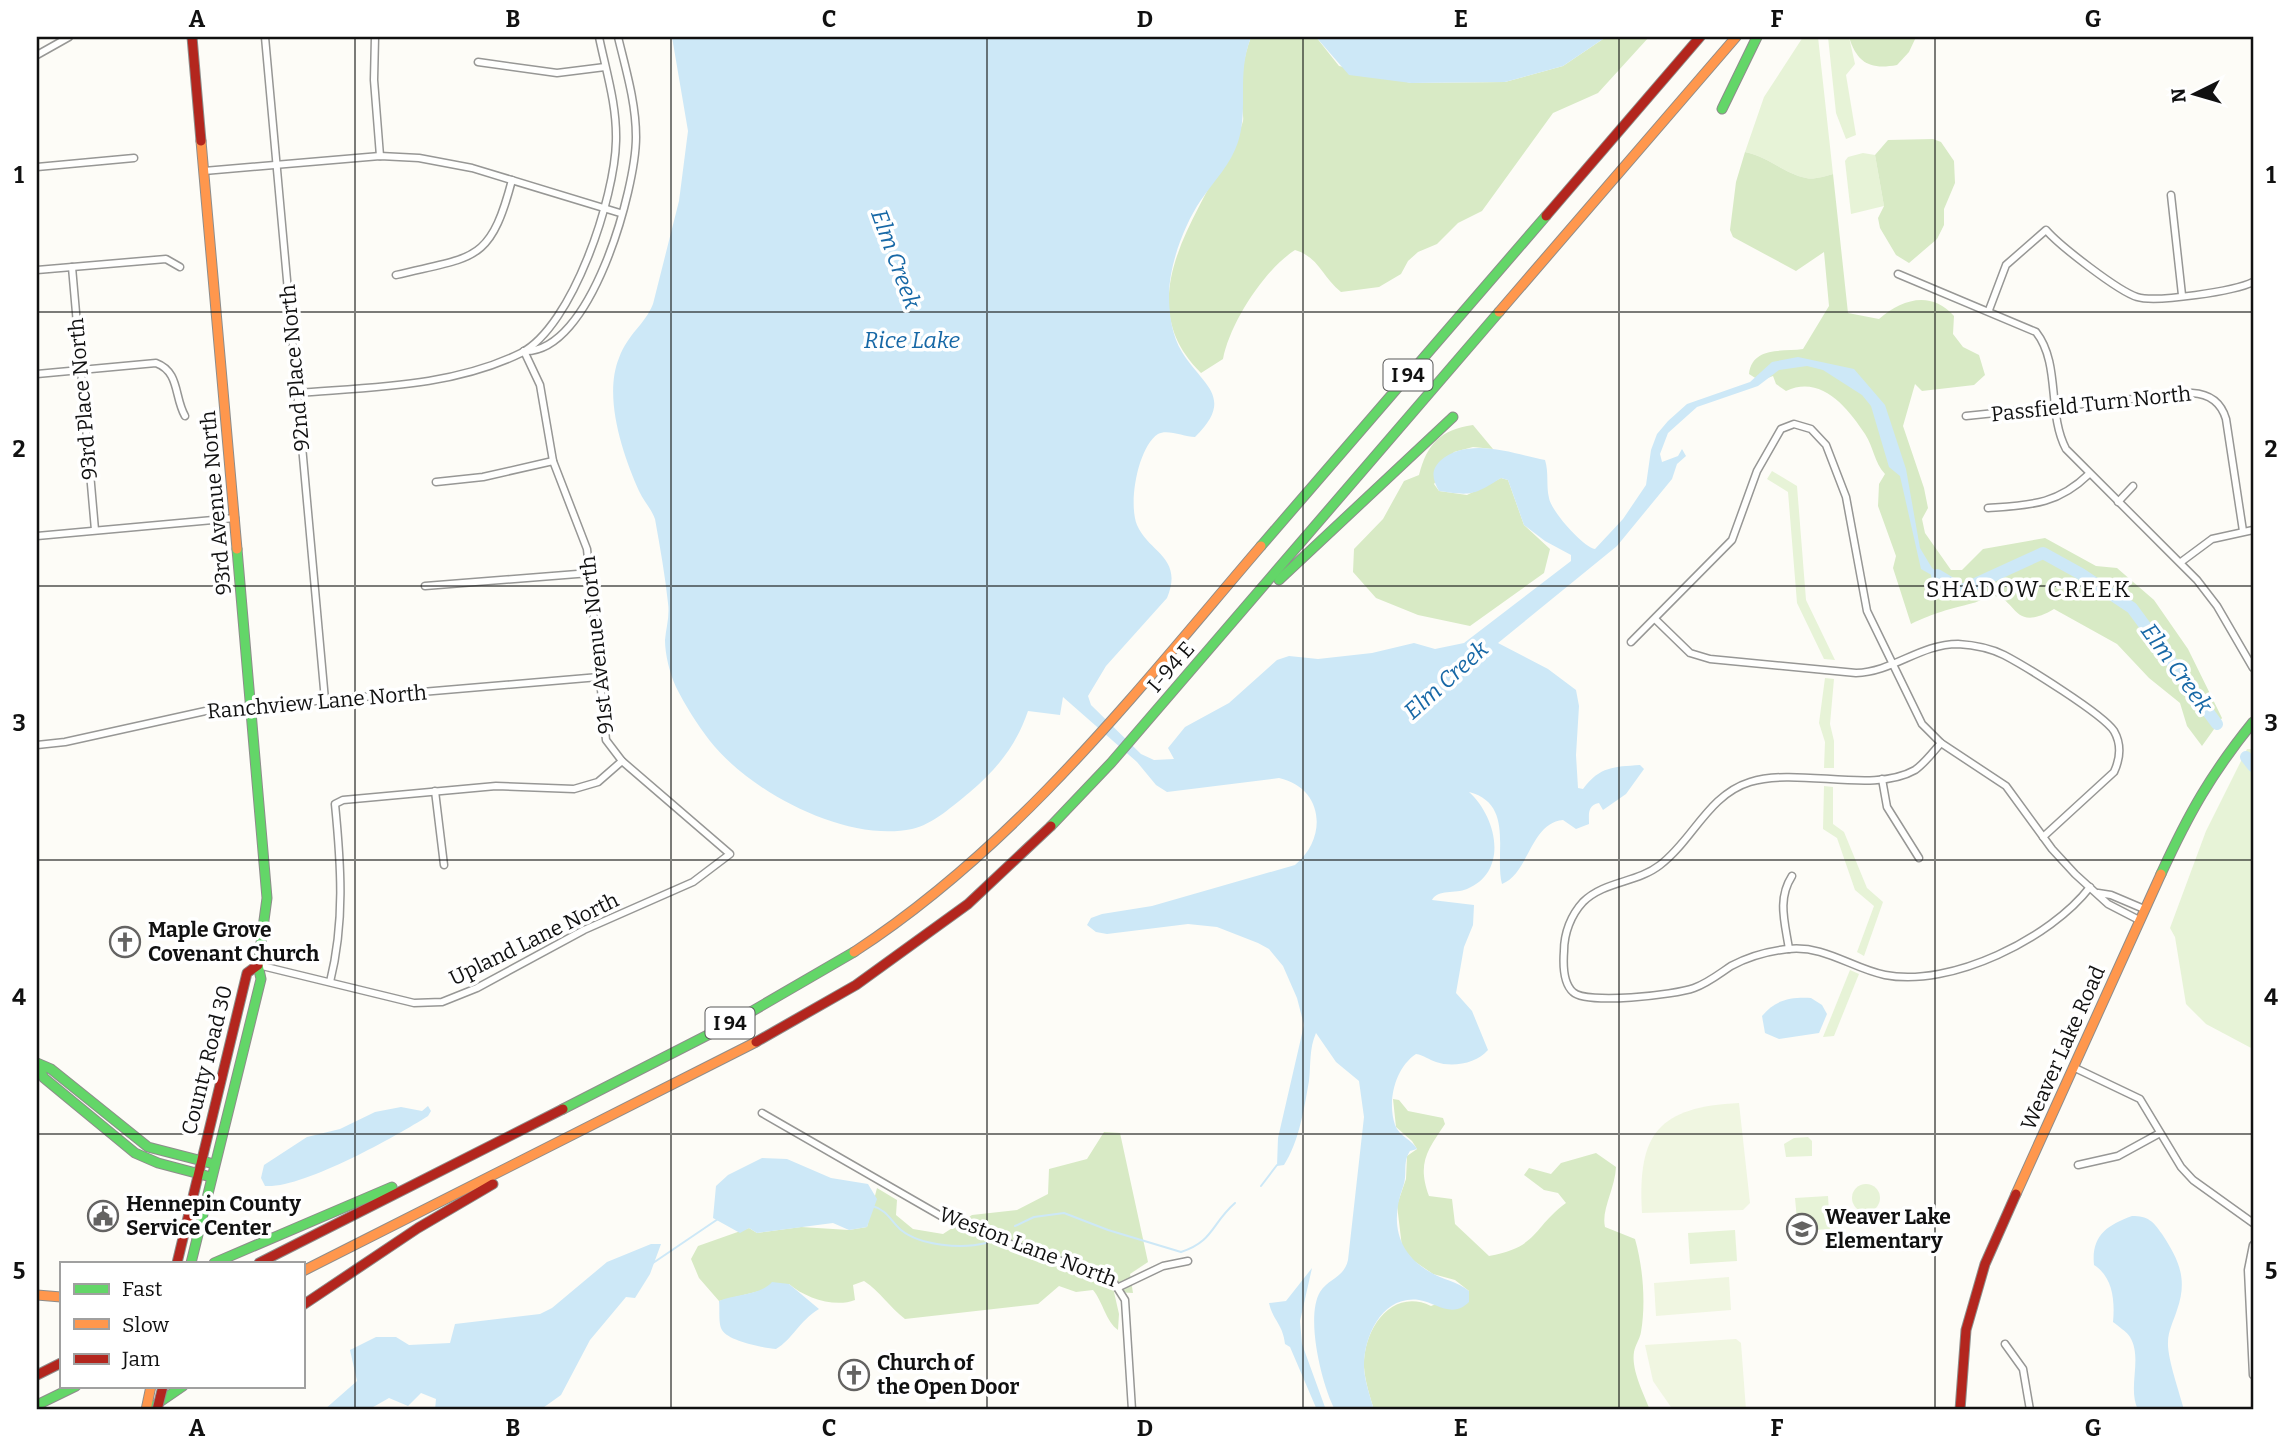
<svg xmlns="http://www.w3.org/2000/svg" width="2290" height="1447" font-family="Bitter,serif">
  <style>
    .green { fill: #e7f3d7 }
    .forest { fill: #d8eac5 }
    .pitch { fill: #f0f6e1 }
    .water { fill: #cde8f7 }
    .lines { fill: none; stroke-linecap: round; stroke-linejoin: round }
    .stream { stroke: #cde8f7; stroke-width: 2 }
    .river { stroke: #cde8f7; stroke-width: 12 }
    .street-casing { stroke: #979795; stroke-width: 9 }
    .fast-casing { stroke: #8e8d8b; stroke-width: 11 }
    .slow-casing { stroke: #8e8d8b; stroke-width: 11 }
    .jam-casing { stroke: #8e8d8b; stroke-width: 11 }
    .street { stroke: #fffffe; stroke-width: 6 }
    .fast { stroke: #63d668; stroke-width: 9 }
    .slow { stroke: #ff974d; stroke-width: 9 }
    .jam { stroke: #b3261e; stroke-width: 9 }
    .jam-bridge-casing { stroke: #8e8d8b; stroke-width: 11; stroke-linecap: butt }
    .jam-bridge { stroke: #b3261e; stroke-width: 9 }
    .grid { fill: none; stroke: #111; stroke-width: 2; stroke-opacity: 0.55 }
    .labels { text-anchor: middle; stroke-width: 7; stroke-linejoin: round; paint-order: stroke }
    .shield { fill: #fff; stroke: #585858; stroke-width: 2 }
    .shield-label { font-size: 19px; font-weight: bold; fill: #111 }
    .street-label { font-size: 21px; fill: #111; stroke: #fff }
    .poi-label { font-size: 21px; font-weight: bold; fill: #111; stroke: #fff; text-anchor: start }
    .water-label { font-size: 23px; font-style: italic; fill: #1768a6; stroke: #fff }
    .neighbourhood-label { font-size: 23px; letter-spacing: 2px; fill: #111; stroke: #fff }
    .neatline { fill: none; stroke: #111; stroke-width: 2.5 }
    .grid-label { font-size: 23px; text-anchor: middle; font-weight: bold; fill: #111 }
  </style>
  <rect width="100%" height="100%" fill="#fdfcf7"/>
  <g class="green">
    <path d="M1803,37H1818L1833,174C1825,176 1814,180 1806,178C1783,173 1769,157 1745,152L1764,97Z"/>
    <path d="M1828,37H1849L1855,64L1846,75L1856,135L1846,139L1836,113Z"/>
    <path d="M1863,153L1875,155L1884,206L1851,214L1845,161L1848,157Z"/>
    <path d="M1772,471L1797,486L1806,600L1835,660L1824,659L1797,603L1788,492L1767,479Z"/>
    <path d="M1825,678L1834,679L1830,724L1834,741V768H1824L1825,742L1819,723Z"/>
    <path d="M2247,749H2253V1049L2206,1024L2186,1004L2175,937L2170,928L2206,831Z"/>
    <path d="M1824,786L1833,787V824L1844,832L1867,888L1883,902L1864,956L1857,952L1874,906L1855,890L1837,838L1823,829Z"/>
    <path d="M1850,970L1859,974L1834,1036L1823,1037Z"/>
    <path d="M1808,1137L1812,1141V1156L1786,1157L1784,1144L1794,1138Z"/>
    <circle cx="1866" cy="1198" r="14"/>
    <path d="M1828,1196L1830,1229L1798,1231L1795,1198Z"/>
    <path d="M1735,1230L1737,1261L1690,1264L1688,1233Z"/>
  </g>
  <g class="forest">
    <path d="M1251,37H1316L1339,66L1411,83L1505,82L1563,66L1606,37H1649L1598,93L1553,113L1482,211L1458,223L1437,244L1418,252L1408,261L1401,274L1379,287L1341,292C1323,278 1319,257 1295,250C1264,270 1230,323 1223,359L1201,373C1132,305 1190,227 1224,159C1229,148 1240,133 1243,121C1244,115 1241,106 1241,100C1241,77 1243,58 1251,37Z"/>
    <path d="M1849,37H1916L1909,52L1897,65C1870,70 1857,63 1849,37Z"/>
    <path d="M1933,139L1941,142L1954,161L1955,183L1944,209V225L1937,239L1909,263L1896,255L1880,228L1878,218L1884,206L1875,155L1888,140Z"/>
    <path d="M1745,152C1769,157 1783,173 1806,178C1814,180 1825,176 1833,174L1848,313L1879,319C1902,299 1931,290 1954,316L1953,334L1963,347L1979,355L1985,375L1974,385L1922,391L1915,384L1903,426L1924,488L1928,508L1922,519L1925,533L1951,570H1962L1983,549L2045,538L2096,566L2117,568L2154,600L2188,649L2222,718L2202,746L2187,726L2180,703L2149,678L2117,644L2054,609C2012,634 2017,597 1993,596C1987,595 1979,602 1973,603C1947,610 1936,612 1911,624L1893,568L1896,556L1878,506L1879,484L1885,474C1874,462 1874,448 1865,434C1848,408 1821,374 1786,391L1776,384L1773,376L1760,381L1749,374C1752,346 1783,352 1803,349L1829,306L1824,252L1796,271L1733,237L1730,230L1736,182Z"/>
    <path d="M1473,425L1493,449L1473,447L1454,452L1434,484L1439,491L1467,495L1501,478L1508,480L1524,525L1550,549L1544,573L1470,626L1418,615L1376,598L1353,572L1354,549L1383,519L1404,481L1419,475C1427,444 1440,430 1473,425Z"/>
    <path d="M1393,1099L1399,1100L1408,1111L1443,1118L1445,1124C1427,1151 1417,1163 1429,1196L1452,1199L1455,1224L1489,1256C1539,1247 1532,1228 1566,1203L1558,1193L1544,1190L1524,1175L1529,1168L1551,1174L1561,1163L1596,1153L1616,1167C1615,1189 1601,1210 1605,1227L1635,1239C1643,1267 1646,1303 1641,1332C1640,1339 1635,1345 1634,1352C1631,1370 1644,1394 1650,1410H1374C1370,1396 1365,1382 1364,1367C1363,1330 1391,1287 1431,1306L1469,1291L1455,1280L1433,1274L1414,1261L1402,1247L1397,1205L1406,1179L1407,1156L1417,1149L1412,1141L1396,1127Z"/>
    <path d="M1104,1132L1120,1133L1148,1262L1130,1274L1133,1293L1114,1292L1119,1314L1118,1330C1106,1322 1103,1302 1093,1290L1076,1292L1059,1286L1038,1304L905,1319C889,1307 881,1292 864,1281L853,1285L855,1300C835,1308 805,1298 789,1284L719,1301L699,1278L691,1259L698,1246L749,1228L757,1233L801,1227L849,1230L867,1227L877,1188L897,1200L896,1215L913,1229L943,1234L972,1215L1017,1210L1048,1194L1049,1169L1087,1159Z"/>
  </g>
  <g class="pitch">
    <path d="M1739,1103L1750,1203L1743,1210L1642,1213C1637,1133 1659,1107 1739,1103Z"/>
    <path d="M1729,1277L1731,1310L1656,1316L1654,1283Z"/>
    <path d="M1736,1339L1741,1343L1746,1410H1673L1653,1381L1645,1345Z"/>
  </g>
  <g class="water">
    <path d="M672,37H1251C1236,77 1249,107 1238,142C1231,164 1214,181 1201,200C1184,225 1169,265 1169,296C1169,314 1172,336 1182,352C1202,385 1236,397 1195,437C1184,437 1168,429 1158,434C1138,447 1128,503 1137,525C1149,553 1184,557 1167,598L1106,666L1088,696L1091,705L1141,754L1154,760L1174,759L1168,748L1185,727L1229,703L1277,660L1289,656L1318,659L1372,653L1414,643L1435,649L1464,643L1571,561V555L1545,541L1524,525L1508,480L1501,478C1474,495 1472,496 1439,491C1433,480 1430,471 1440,461C1469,436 1513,454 1545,460C1549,473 1546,485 1549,498C1551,511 1583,547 1595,549L1623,519L1646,485L1651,450L1657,434L1668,421L1687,404L1750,382L1772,362L1798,357L1854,369L1885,405L1906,469L1920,548L1932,568L1950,581L1949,585L1921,569L1900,476L1889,467L1871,406L1862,395L1823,370L1807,366L1779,370L1758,386L1697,407L1668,433L1660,454L1662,462L1678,456L1682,449L1686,456L1677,464L1672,479L1617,546L1498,643L1548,669L1576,690L1579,706L1576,755L1578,788L1583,789C1600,766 1614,767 1640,765L1644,769L1626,794L1603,810L1599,803C1587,805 1589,815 1589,824L1576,829L1563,820C1530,823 1529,874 1502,884C1494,854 1515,804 1469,792C1496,816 1510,871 1467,889C1455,894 1438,889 1432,900L1474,905L1473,925L1464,947L1456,993L1472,1011L1488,1050C1477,1063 1453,1068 1436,1062C1429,1060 1424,1055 1416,1054C1395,1068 1387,1101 1395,1125C1399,1136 1412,1140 1417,1149L1410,1151C1402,1163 1408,1174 1403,1187C1390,1222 1397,1253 1430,1272C1443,1280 1457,1281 1469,1291V1302C1452,1319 1437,1303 1419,1300C1382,1295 1363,1337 1364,1368C1365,1382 1370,1396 1374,1410H1335C1322,1386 1305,1317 1320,1292C1329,1278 1344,1278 1348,1260L1364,1117L1359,1081L1336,1062L1316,1033C1309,1049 1311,1064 1309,1081C1304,1109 1299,1142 1284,1165L1277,1166L1278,1138L1304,1025L1297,998L1283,966L1269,949L1258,943L1217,927L1188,924L1107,934L1096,932L1087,925L1091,918L1102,914L1152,906L1295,865C1328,838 1324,788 1279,778L1167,792L1156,785L1137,762L1063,697L1060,715L1028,711C1016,746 997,769 970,792C954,805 932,825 912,829C846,843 750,792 710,741C697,724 685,705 676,687C670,674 665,655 665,640C666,628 670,616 668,603C665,575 660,547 655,519C651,508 644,502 639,491C623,455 603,397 619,358C629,332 644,326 653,304L679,201L688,131Z"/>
    <path d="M1316,37H1606L1563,66L1505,82L1411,83L1349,75Z"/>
    <path d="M1811,998L1822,1005L1827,1014L1819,1033L1779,1039L1765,1033L1762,1016C1775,1000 1790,997 1811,998Z"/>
    <path d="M428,1106L431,1111L428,1116C395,1137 302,1189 265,1186L261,1178L264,1165L307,1137L340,1129L375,1112L401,1107L422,1111Z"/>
    <path d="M762,1158L787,1159L831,1178L868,1184L877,1199L867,1227L849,1230L833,1223L757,1233L749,1228L740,1233L713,1218L716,1186L728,1175Z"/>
    <path d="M2132,1216C2148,1216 2153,1221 2162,1234C2179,1260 2188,1279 2177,1310C2174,1320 2168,1331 2168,1342C2167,1358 2180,1394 2184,1410H2138C2127,1387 2143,1359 2130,1337C2127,1332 2118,1326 2113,1322C2115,1301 2113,1277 2094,1265C2091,1236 2107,1225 2132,1216Z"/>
    <path d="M651,1244H661L650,1274L635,1298L626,1297L590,1340L561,1395L540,1410H435L436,1399L421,1393L408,1406L389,1398L368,1410H324L357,1381L350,1350L376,1337H396L409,1345L450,1343L455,1324L540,1314L552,1308L607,1262Z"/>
    <path d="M1312,1268L1300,1321L1302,1344L1326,1410H1317L1290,1347L1285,1344C1283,1324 1273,1321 1269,1303L1286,1301Z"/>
    <path d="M772,1282L789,1284L819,1309C799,1321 793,1339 776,1349C764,1348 728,1341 722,1330C718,1324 720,1309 719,1301C736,1294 761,1295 772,1282Z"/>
  </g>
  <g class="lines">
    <g class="stream">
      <path d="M1261,1186L1277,1165"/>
      <path d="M872,1206C886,1209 891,1221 901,1230C921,1246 962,1249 986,1243"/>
      <path d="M1015,1226L1034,1217L1064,1213L1108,1230L1181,1252C1214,1241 1211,1224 1235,1203"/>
      <path d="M653,1263L718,1219"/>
    </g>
    <g class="river">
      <path d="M1937,575L1962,590L2043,553L2081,574L2132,608L2217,724"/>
      <path d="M2246,757L2253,766"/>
    </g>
    <g class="street-casing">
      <g id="street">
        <path d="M265,37L325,700"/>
        <path d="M375,37L374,80L380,156"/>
        <path d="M37,55L69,37"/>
        <path d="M478,62L557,73L605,67"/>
        <path d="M37,167L134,158"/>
        <path d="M204,171L380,156L419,158L472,168L620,213"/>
        <path d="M2171,195L2182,295"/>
        <path d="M72,267L95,530"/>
        <path d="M37,270L166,259L180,267"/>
        <path d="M1898,274L2036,332C2061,364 2047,413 2066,449L2197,580L2217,606L2253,668"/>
        <path d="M396,275C474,256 490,264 512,180"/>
        <path d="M1989,310L2006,265L2046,230C2060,246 2118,291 2137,297C2156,303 2235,291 2253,282"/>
        <path d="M524,351C591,354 636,188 636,137C636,103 626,70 618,37"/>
        <path d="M37,374L156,363C180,372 174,397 185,416"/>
        <path d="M297,393C371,387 452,387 521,353C573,326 615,197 616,141C617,105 606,71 599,37"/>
        <path d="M1966,416L2192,393C2209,394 2221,402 2226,419L2243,531"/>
        <path d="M436,482L483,477L553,461"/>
        <path d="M2118,502L2133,486"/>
        <path d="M1988,508C2030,505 2057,505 2089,474"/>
        <path d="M37,536L235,518"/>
        <path d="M2181,562L2212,539L2253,530"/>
        <path d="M425,586L590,573"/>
        <path d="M1655,619L1690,653L1710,659L1856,673C1893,672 1920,644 1958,644C1974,645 1990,648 2004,655C2025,666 2103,714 2114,731C2122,745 2120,759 2114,772L2043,837"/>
        <path d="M1631,642L1732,540L1757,471L1781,429L1794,424L1811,429L1826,445L1846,497L1867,611L1922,724L1941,743L2006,786L2052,849L2075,874L2108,904L2139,920"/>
        <path d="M1941,743C1933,752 1925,763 1915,770C1873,794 1799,767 1750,782C1708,795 1693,840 1660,865C1637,883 1604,881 1583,902C1571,915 1564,933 1564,951C1563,964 1563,983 1573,992C1586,1005 1675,995 1694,988C1708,983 1719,974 1731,966C1748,957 1769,951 1788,949C1825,945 1851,968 1885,975C1951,988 2051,938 2090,887"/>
        <path d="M37,745L65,742L210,710L599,677"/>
        <path d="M1882,779L1887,807L1919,858"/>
        <path d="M435,791L444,865"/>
        <path d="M2098,893L2111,895L2144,909"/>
        <path d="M1789,949C1785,923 1777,899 1792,876"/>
        <path d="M258,965L414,1003L442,1002L477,988L584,930L693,882L730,854L622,761L606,740L587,549L553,461L540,385L524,351"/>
        <path d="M330,982C345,922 341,865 335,804L343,800L496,786L574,789L598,782L622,761"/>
        <path d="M2073,1067L2140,1099L2181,1167L2193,1180L2253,1223"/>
        <path d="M762,1113L941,1216L984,1235L1111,1278L1125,1300L1132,1410"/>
        <path d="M2078,1165L2118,1156L2160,1133"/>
        <path d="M2253,1245L2248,1270L2253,1375"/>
        <path d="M1119,1287L1163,1266L1188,1261"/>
        <path d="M2005,1344L2023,1369L2030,1410"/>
      </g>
    </g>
    <g class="fast-casing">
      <g id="fast">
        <path d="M1722,109L1757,37"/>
        <path d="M1261,546L1546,216"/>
        <path d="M1279,580L1453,417"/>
        <path d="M1051,826L1111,763L1499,312"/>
        <path d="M2161,874C2189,813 2211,774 2253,722"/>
        <path d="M37,1063L51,1069L148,1147L214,1164"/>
        <path d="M37,1064L44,1078L135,1153L158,1163L211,1177"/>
        <path d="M563,1109L737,1020L854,952"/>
        <path d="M191,1263L261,979L258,965L267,898L237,549"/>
        <path d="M214,1263L392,1187"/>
        <path d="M37,1405L76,1386"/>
        <path d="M148,1410L183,1386"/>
      </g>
    </g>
    <g class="slow-casing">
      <g id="slow">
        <path d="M201,141L237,549"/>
        <path d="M1499,312L1736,37"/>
        <path d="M854,952C1017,846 1136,692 1261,546"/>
        <path d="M2016,1194L2161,874"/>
        <path d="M303,1271L756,1042"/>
        <path d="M37,1295L61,1297"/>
        <path d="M146,1410L151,1386"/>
      </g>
    </g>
    <g class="jam-casing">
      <g id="jam">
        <path d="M192,37L201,141"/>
        <path d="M1546,216L1700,37"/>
        <path d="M756,1042L856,985L968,904L1051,826"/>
        <path d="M177,1263L247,973L258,965"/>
        <path d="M259,1263L563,1109"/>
        <path d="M303,1305L418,1228L493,1184"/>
        <path d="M37,1375L61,1363"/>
        <path d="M1960,1410L1966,1330L1985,1264L2016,1194"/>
      </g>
    </g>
    <use href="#street" class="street"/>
    <use href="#fast" class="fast"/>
    <use href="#slow" class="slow"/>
    <use href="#jam" class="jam"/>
    <g class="jam-bridge-casing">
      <path id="jam-bridge" d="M157,1410L163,1386"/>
    </g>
    <use href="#jam-bridge" class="jam-bridge"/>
  </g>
  <path class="grid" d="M355,37V1410M671,37V1410M987,37V1410M1303,37V1410M1619,37V1410M1935,37V1410M37,312H2253M37,586H2253M37,860H2253M37,1134H2253"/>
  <defs>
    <g id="church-ring" transform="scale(1.575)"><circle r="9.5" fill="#fff" stroke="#646362" stroke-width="1.5"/><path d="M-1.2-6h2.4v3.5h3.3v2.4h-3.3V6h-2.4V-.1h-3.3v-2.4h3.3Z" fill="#646362"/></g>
    <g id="civic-ring" transform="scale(1.575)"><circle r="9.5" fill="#fff" stroke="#646362" stroke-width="1.5"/><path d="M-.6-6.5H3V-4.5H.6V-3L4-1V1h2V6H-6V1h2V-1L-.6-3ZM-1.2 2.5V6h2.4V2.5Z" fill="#646362"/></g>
    <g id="school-ring" transform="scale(1.575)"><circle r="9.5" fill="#fff" stroke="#646362" stroke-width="1.5"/><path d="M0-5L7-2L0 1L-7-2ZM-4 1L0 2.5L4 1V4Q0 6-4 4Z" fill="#646362"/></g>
  </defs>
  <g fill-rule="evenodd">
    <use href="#church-ring" x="125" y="942"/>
    <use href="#civic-ring" x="103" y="1216"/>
    <use href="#school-ring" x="1802" y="1229"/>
    <use href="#church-ring" x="854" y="1375"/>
  </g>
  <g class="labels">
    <g class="shield">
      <rect x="1383.5" y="359.5" width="49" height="31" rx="5"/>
      <rect x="705.5" y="1007.5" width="49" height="31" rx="5"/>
    </g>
    <g class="shield-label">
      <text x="1408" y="382">I 94</text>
      <text x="730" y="1030">I 94</text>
    </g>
    <g class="street-label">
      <text transform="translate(295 368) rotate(-95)" y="7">92nd Place North</text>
      <text transform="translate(83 399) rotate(-95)" y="7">93rd Place North</text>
      <text transform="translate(2091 404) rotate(-6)" y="7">Passfield Turn North</text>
      <text transform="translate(216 503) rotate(-95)" y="7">93rd Avenue North</text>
      <text transform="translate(597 645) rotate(-96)" y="7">91st Avenue North</text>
      <text transform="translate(1171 667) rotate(-49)" y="7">I-94 E</text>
      <text transform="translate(317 702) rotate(-5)" y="7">Ranchview Lane North</text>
      <text transform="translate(534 939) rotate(-26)" y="7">Upland Lane North</text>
      <text transform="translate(2063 1048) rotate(-66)" y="7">Weaver Lake Road</text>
      <text transform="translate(207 1060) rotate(-76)" y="7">County Road 30</text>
      <text transform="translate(1028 1247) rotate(21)" y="7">Weston Lane North</text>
    </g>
    <g class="poi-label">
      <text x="148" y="937">Maple Grove<tspan x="148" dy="24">Covenant Church</tspan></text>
      <text x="126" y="1211">Hennepin County<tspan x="126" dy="24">Service Center</tspan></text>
      <text x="1825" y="1224">Weaver Lake<tspan x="1825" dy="24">Elementary</tspan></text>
      <text x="877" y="1370">Church of<tspan x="877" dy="24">the Open Door</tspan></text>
    </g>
    <g class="water-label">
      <text transform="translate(896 259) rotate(70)" y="8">Elm Creek</text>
      <text x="912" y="348">Rice Lake</text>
      <text transform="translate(2177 668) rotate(54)" y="8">Elm Creek</text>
      <text transform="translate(1446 680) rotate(-42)" y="8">Elm Creek</text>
    </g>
    <g class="neighbourhood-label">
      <text x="2029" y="597">SHADOW CREEK</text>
    </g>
  </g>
  <rect width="2290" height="1447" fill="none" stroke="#ffffff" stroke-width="77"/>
  <rect x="60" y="1262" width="245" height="126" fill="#ffffff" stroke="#a0a0a0" stroke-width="2"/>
  <rect x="74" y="1284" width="35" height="10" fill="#63d668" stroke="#a0a0a0" stroke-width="2"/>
  <text x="122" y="1296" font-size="21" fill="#111111">Fast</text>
  <rect x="74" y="1319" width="35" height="10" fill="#ff974d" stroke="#a0a0a0" stroke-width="2"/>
  <text x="122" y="1332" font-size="21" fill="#111111">Slow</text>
  <rect x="74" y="1354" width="35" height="10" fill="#b3261e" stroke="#a0a0a0" stroke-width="2"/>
  <text x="122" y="1366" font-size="21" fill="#111111">Jam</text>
  <g transform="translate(2195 94) rotate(265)" stroke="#ffffff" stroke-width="5" paint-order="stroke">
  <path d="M0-5L12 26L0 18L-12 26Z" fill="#111111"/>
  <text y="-10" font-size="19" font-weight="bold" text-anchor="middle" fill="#111111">N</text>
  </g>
  <rect x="38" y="38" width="2214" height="1370" class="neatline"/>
  <g class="grid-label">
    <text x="197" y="27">A</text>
    <text x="513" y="27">B</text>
    <text x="829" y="27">C</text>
    <text x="1145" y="27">D</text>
    <text x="1461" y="27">E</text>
    <text x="1777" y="27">F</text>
    <text x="2093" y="27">G</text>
    <text x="19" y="183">1</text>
    <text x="2271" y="183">1</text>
    <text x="19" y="457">2</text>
    <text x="2271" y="457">2</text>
    <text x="19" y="731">3</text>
    <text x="2271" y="731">3</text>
    <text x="19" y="1005">4</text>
    <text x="2271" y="1005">4</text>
    <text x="19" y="1279">5</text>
    <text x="2271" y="1279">5</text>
    <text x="197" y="1436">A</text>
    <text x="513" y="1436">B</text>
    <text x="829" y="1436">C</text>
    <text x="1145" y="1436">D</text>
    <text x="1461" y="1436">E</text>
    <text x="1777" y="1436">F</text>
    <text x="2093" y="1436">G</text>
  </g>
</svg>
